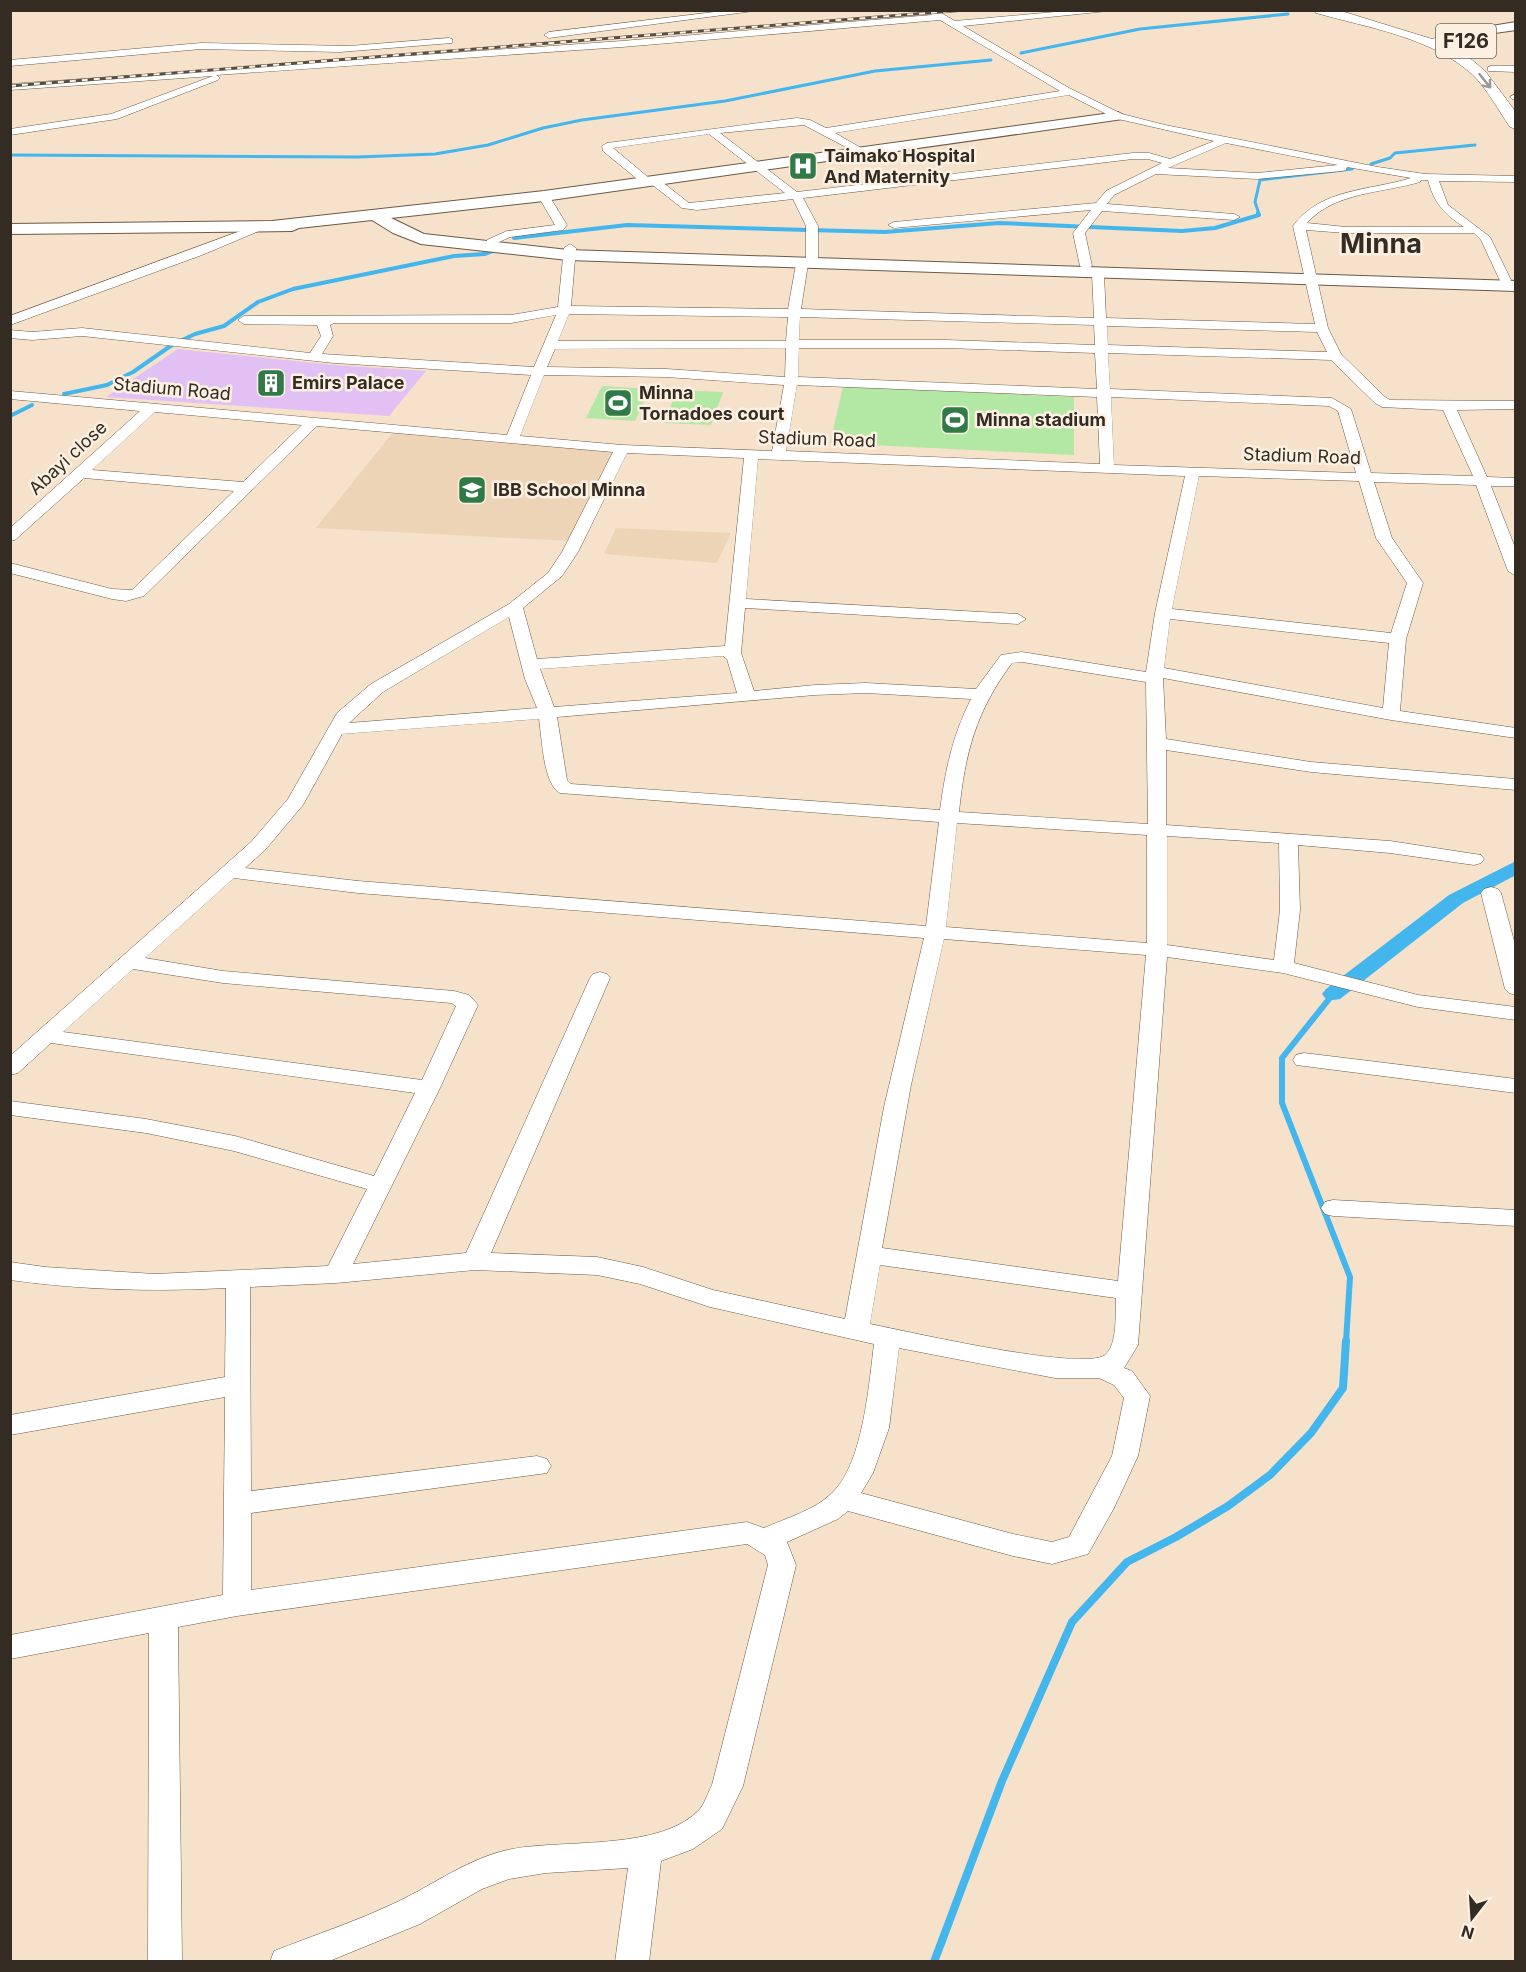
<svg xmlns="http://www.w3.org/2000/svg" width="1526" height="1972" font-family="Inter,sans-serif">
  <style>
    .built { fill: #eed4b7 }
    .green { fill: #b3e7a4 }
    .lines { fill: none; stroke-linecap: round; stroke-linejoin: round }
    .stream-far3 { stroke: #43b6ed; stroke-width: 3 }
    .stream-far2 { stroke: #43b6ed; stroke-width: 4 }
    .stream-far1 { stroke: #43b6ed; stroke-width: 6 }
    .stream { stroke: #43b6ed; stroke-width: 8 }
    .canal { fill: #43b6ed; fill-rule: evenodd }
    .building { fill: #e1c1f4 }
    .street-casing { stroke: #6c5a46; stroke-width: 1 }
    .secondary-casing { stroke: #6c5a46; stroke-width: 2 }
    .primary-casing { stroke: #6c5a46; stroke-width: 1 }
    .street { fill: #fff; fill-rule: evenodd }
    .secondary { fill: #fff; fill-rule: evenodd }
    .primary { fill: #fff; fill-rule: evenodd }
    .rail-casing { stroke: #574d41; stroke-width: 3 }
    .rail { stroke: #fcf0e2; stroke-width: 2; stroke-dasharray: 6; stroke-linecap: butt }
    .oneway { stroke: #9a9691 }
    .labels { text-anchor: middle; stroke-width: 5; stroke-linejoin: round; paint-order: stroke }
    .far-poi-label { font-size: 18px; font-weight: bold; fill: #342c23; stroke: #fcf0e2; text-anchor: start }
    .far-street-label { font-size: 18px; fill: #342c23; stroke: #fcf0e2 }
    .shield { fill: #fcf0e2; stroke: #70675c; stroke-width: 1.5 }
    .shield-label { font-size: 20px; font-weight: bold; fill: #342c23 }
    .far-town-label { font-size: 27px; font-weight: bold; fill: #342c23; stroke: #fcf0e2 }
  </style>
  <rect width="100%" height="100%" fill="#f6e1ca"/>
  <g class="built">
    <path d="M394,431L617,451L570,541L316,528Z"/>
    <path d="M616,528L731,533L717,563L604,554Z"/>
  </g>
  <g class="green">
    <path d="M602,386L650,389L635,421L586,418Z"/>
    <path d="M843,387L1074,397V455L830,443Z"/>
    <path d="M677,390L723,392L711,425L664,423Z"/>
  </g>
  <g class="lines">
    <g class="stream-far3">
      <path d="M1021,53L1140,29L1288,14"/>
      <path d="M10,155L358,157L435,154L488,145L543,128L582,120L725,101L875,71L991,60"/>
      <path d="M1371,164L1390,158L1395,153L1475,145"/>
      <path d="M1259,214L1255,202L1260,180L1352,169"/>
    </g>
    <g class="stream-far2">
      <path d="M514,238L627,225L885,232L999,223L1182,231L1215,228L1259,215L1258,213"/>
      <path d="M64,394L107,385L133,372L172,345L195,334L224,326L258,302L293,289L454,256L485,254L493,251"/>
      <path d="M10,416L32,405"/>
    </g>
    <path class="stream-far1" d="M1333,994L1282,1058V1103L1350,1277L1346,1342"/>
    <path class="stream" d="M934,1962L1002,1781L1072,1622L1127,1562L1176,1537L1228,1506L1270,1475L1311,1433L1343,1388L1346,1341"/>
    <path class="canal" d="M1516,861V875L1463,903L1340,999L1333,1000L1326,999L1322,994L1326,989L1449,895Z"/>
  </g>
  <path class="building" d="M178,349L334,365L426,371L389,416L106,397Z"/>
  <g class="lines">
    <g class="street-casing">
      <g id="street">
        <path d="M731,10H761L549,38L544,35L549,32Z"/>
        <path d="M927,10H936L955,21L1077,10H1117L963,26L1069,88L1122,114L1165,125L1378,167L1425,174L1516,176V182L1439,181L1448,205L1490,237L1511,280L1509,283H1501L1481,240L1474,233H1346L1306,230L1328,328L1341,354L1385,397L1390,400L1516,401V409L1457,410L1487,477L1516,478V486H1491L1516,550V576L1508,571L1476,485L1374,482L1392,538L1423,583L1406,639L1400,711L1516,728V738L1391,720L1163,678L1166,739L1311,762L1516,779V790L1311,772L1166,750V825L1390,841L1481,855L1484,859L1481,863L1474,865L1390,853L1298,845L1300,910L1294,963L1418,995L1516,1007V1020L1418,1007L1283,973L1167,957L1138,1345L1124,1368L1132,1371L1150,1396L1138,1456L1114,1508L1088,1554L1052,1564L1013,1556L848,1511L838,1519L787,1542L796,1565L743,1786L722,1829L693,1849L661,1861L649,1962H615L628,1868L546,1873L509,1879L482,1889L420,1924L327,1962H270L274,1951C315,1935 357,1921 397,1902C435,1884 470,1857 512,1849C565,1839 662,1851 700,1809C705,1803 708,1792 712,1785L768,1565L765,1555L747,1544L237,1616L178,1627L182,1962H148L149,1633L10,1659V1635L223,1595L225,1397L10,1435V1415L225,1377L226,1288C153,1292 83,1290 10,1280V1262L45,1267L155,1274L328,1266L367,1189L234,1151L146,1133L10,1115V1101L146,1119L235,1136L374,1176L415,1093L51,1043L18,1073L10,1075V1056L251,842L288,799L337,713L371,684L509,604L548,573L562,552L613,452L317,426L144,596L126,601L112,599L10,573V563L112,589L132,590L234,491L84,478L15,540L10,541V528L140,411L10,399V391L507,435L531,375L334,363L82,336L32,340L10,338V330L32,332L82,328L310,353L321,336L317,325L244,324L238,320L244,316L511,315L558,307L564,248L570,244L576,248L571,306L788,309L796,264L802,260L808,264L801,309L1094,318L1092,274L1098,270L1104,274L1106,318L1315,324L1293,226C1321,188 1369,191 1411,178L1347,167L1346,170L1342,171L1257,179L1156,174L1114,195L1107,204L1234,214L1240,217L1234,220L1102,211L1085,233L1092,266L1086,270L1080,266L1073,233L1091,210L894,228L888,225L894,222L1096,203L1106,191L1162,163L1148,159H1133L803,198L818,226V260L812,264L806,260V226L793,199L697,210L682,208L650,183H642L603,151L602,146L607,143L797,118L810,120L826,128L1060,91L940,20L622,47L216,75L220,78L218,80L117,119L10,135V129L111,114L213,76L10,90V84L622,41L932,15ZM1069,95L1114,118L1214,141L1170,159L1149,153H1133L797,192L720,133L804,125L859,154L864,151L863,149L835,133ZM709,134L785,193L689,203L657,178H649L613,148ZM1226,143L1338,165L1257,173L1168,168ZM1421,180H1428C1434,203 1444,214 1464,227H1346L1307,223C1334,192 1383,193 1420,182ZM569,314L788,317L786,341H558ZM556,315L534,367L322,354L333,336L330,325L334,323H511ZM800,317L1094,325L1095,345L946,340H799ZM1107,326L1317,332L1327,352L1108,345ZM786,348L785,377L666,369L547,367L555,349ZM799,348H946L1095,353L1097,389L798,377ZM1108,353L1331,360L1375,403L1382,407L1443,410L1473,476L1371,473L1351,409L1332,398L1110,389ZM544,375L666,377L784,385L772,451L622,445L520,436ZM797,385L1097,397L1100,464L786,451ZM1111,397L1329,406L1338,411L1356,473L1114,465ZM155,412L302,425L243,482L92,470ZM627,453L744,458L725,646L537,659L523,608L562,576L578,552ZM758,459L1185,476L1155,613L1146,672L1022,652L1001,655L976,689L866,683L815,685L754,691L741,653L745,608L1018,624L1026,619L1018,614L746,599ZM1199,476L1359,481L1376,538L1407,583L1391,633L1172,609ZM509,617L525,679L537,708L349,723L383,692ZM1170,619L1389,643L1383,708L1164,668ZM723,656L727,659L737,693L554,707L540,669ZM1022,662L1146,682L1148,824L959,812C965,753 976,711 1012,663ZM866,693L971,699C953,734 945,771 940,810L571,784L567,780L557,717L815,695ZM539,719C542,738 543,784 560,793L939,822L926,926L358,881L245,868L265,850L303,805L342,734ZM957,823L1147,835V943L946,927ZM1167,836L1279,843L1280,910L1274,960L1167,945ZM234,878L358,893L924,938L884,1107L845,1319L713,1290L643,1267L597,1257L491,1253L610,978L607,974L600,972L593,974L590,978L466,1253L353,1264L440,1088L478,1005L469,995L454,991L223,971L145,958ZM944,939L1146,955L1118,1281L882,1248L911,1085ZM133,969L223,983L451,1003L456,1006L422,1080L63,1032ZM880,1265L1116,1298C1115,1314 1118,1344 1105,1355C1083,1372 906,1331 870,1324ZM475,1270L597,1275L640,1284L710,1307L874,1344C869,1384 863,1463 833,1492C816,1510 786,1518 764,1528L747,1522L251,1590V1513L547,1473L551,1466L547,1459L537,1456L251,1491L250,1287L336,1283ZM899,1348L1055,1378H1099L1114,1385L1124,1398L1112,1456L1069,1537L1052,1542L1013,1534L861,1493L873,1473L889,1428Z"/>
        <path d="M449,38L452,39V43L340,52L201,49L10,66V60L201,43L349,46Z"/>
        <path d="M1491,66H1516V72L1488,71V67Z"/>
        <path d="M1515,94L1516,100L1512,99L1510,97Z"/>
        <path d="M544,193L548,194L567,225L563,230L510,237L495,244H487V240L507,231L555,225L538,196Z"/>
        <path d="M262,223L266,224V228L202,255L10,325V316Z"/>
        <path d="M1491,887L1498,889L1501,893L1516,948V995L1509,993L1505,989L1481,893L1484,889Z"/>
        <path d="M1304,1053L1516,1079V1093L1296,1065L1293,1060L1296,1055Z"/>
        <path d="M1333,1200L1516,1210V1226L1333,1216L1325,1214L1321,1208L1325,1202Z"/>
      </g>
    </g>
    <g class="secondary-casing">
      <g id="secondary">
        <path d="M1516,22V30L1474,36L1455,43L1448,39L1467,30Z"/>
        <path d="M1118,112L1125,116L1123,119L544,201L391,218L424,234L568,250L1516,281V291L568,260L421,244L393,233L372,220L299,228L292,231L10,234V224L272,221L544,191Z"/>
      </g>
    </g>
    <g class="primary-casing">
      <path id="primary" d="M1314,10H1338L1432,39L1449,34L1461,35L1477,40L1484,46L1482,49L1465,54L1485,71L1516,112V129L1510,127C1499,111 1487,89 1473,75C1431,37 1369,28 1316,13ZM1446,43L1465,45H1446Z"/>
    </g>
    <use href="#street" class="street"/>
    <use href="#secondary" class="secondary"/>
    <use href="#primary" class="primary"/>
    <g class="rail-casing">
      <path id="rail" d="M10,86L965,10"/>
    </g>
    <use href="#rail" class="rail"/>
  </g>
  <defs><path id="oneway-shaft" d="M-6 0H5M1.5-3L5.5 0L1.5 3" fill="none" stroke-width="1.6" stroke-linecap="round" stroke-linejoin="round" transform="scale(1.5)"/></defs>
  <use class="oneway" href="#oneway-shaft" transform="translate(1485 81) rotate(51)"/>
  <defs>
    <g id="hospital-square" transform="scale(1.5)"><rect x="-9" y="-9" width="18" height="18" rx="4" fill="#317a47" stroke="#fcf0e2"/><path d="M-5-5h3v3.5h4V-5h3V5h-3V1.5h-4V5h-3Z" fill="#fff"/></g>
    <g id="building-square" transform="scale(1.5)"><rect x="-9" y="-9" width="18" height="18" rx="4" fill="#317a47" stroke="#fcf0e2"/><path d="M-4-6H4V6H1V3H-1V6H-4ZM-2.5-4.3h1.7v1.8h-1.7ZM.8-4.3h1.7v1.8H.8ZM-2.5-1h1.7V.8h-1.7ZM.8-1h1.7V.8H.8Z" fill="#fff"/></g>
    <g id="stadium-square" transform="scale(1.5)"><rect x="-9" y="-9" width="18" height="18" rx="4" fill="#317a47" stroke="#fcf0e2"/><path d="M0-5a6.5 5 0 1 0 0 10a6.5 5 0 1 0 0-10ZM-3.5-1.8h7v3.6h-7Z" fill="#fff"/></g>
    <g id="school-square" transform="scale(1.5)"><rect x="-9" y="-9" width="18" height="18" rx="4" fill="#317a47" stroke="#fcf0e2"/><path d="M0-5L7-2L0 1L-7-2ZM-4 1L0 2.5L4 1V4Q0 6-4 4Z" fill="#fff"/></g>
  </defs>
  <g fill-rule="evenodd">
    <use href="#hospital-square" x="803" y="166"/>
    <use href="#building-square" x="271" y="383"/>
    <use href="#stadium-square" x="618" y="403"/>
    <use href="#stadium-square" x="955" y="420"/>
    <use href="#school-square" x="472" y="490"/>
  </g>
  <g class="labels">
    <g class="far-poi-label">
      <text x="824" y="162">Taimako Hospital<tspan x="824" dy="21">And Maternity</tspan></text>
      <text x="292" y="389">Emirs Palace</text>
      <text x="639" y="399">Minna<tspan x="639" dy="21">Tornadoes court</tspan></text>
      <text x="976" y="426">Minna stadium</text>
      <text x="493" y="496">IBB School Minna</text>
    </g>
    <g class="far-street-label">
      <text transform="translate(172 389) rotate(5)" y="6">Stadium Road</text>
      <text transform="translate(817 439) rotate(2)" y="6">Stadium Road</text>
      <text transform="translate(1302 456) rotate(2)" y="6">Stadium Road</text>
      <text transform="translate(68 458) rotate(-43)" y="6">Abayi close</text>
    </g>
    <rect class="shield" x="1436" y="24" width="60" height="34" rx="4.5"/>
    <g class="shield-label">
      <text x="1466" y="48">F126</text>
    </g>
    <g class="far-town-label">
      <text x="1381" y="253">Minna</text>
    </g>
  </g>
  <rect width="1526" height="1972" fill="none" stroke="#342c23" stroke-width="24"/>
  <g transform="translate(1472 1918) rotate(197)" stroke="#fcf0e2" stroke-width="4.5" paint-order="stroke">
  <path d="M0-4.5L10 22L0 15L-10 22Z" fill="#342c23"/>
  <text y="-9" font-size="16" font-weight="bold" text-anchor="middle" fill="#342c23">N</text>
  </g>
</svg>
